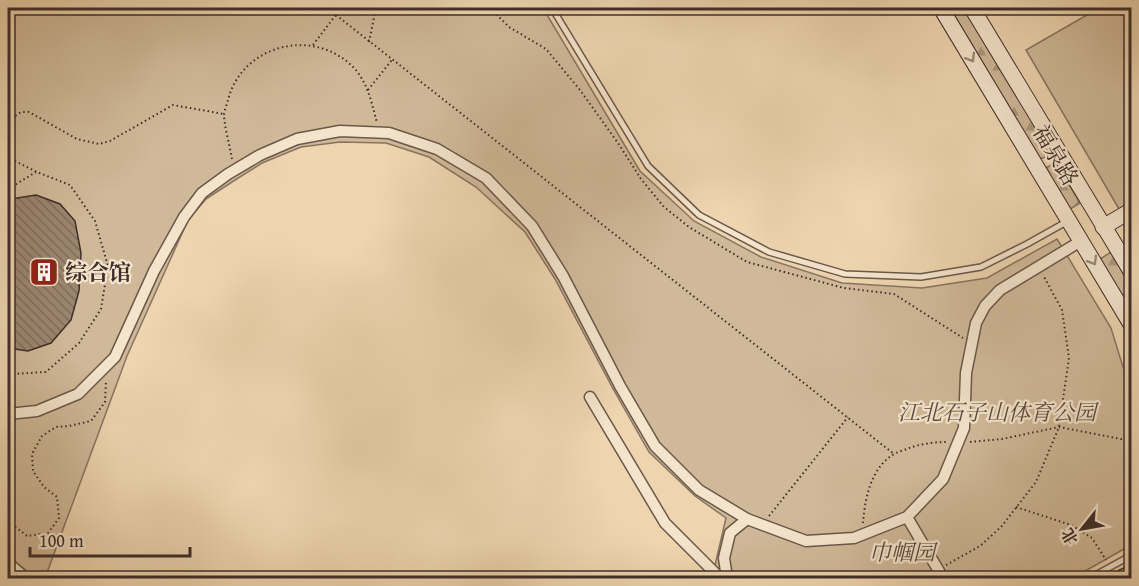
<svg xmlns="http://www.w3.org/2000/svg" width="1139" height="586" font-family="'Gentium Book Plus','Noto Serif SC',serif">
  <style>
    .green { fill: #d0b999; stroke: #877461; stroke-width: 1.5 }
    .forest { fill: url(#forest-firs); stroke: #877461; stroke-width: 1.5 }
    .building { fill: url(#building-back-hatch); stroke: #3e2e29; stroke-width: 1.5 }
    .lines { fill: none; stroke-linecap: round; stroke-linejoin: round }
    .lane-casing { stroke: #6a584b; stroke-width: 8 }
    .street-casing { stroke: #6a584b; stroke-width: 13 }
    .secondary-casing { stroke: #3e2e29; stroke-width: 17 }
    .primary-casing { stroke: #3e2e29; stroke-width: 19 }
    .path { stroke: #3e2e29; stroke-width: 2; stroke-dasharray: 1.5 3; stroke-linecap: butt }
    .lane { stroke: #f4e4cc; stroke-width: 5 }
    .street { stroke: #f4e4cc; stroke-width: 10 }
    .secondary { stroke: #f4e4cc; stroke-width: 15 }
    .primary { stroke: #eed5b0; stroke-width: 16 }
    .oneway { stroke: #99897a }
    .labels { text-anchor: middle; stroke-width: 4.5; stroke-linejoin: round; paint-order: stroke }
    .street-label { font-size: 22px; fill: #3e2e29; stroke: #f4e4cc }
    .poi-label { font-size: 22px; font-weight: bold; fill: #3e2e29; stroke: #f4e4cc; text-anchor: start }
    .park-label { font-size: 22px; font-style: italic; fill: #5b4a3f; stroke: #f4e4cc }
  </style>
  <defs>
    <pattern id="forest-firs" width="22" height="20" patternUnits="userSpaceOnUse" patternTransform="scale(1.5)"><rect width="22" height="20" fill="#d0b999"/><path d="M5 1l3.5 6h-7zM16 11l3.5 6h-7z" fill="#aa977d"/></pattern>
    <pattern id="building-back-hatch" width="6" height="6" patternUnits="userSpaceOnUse" patternTransform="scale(1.5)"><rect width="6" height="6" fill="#9a856f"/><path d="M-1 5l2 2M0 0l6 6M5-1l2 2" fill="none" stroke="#7f6d5b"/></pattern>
  </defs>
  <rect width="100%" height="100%" fill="#eed5b0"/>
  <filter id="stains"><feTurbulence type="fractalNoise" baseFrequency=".00333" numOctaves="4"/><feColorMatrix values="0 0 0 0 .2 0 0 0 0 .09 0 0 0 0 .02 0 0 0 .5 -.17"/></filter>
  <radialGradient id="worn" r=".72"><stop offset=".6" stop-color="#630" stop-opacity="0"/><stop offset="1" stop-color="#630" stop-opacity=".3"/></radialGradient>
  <g class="green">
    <path d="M8,8H543L640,171L694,221L761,257L842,283L922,288L987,278L1057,239L1111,328L1123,367L1131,380V545L1073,578H712L726,518L695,496L649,452L612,387L555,279L525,232L476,187L429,157L386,143L340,142L301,147L262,163L232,182L206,199L188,220L127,356L45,578H8Z"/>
    <path d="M1099,8H1131V237L1129,226L1026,50Z"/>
  </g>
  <g class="forest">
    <path d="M945,8H964L1049,150L1044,158H1035Z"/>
    <path d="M1055,161L1080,203L1067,211L1042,169L1050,166Z"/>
    <path d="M1111,252L1131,287V319L1097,261Z"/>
  </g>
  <path class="building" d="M36,195L60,204L75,221L81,253L79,291L71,320L51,343L28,351L8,348V203L11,199Z"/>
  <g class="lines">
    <g class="lane-casing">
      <g id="lane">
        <path d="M552,8L648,166L699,215L769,252L845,274L921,277L981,267L1027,244L1068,221"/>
        <path d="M1090,578L1132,555"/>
      </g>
    </g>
    <g class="street-casing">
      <g id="street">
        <path d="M590,397L665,523L720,578"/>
        <path d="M8,414L37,411L78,394L115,357L154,271L184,217L202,193L228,174L260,155L297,139L340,131L389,133L437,149L486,178L532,226L563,276L620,386L655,446L699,490L747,519L806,541L854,538L907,517L943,479L964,428L966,373L976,323L985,306L1000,290L1081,241"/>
        <path d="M907,517L943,578"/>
        <path d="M8,563L21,574"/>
        <path d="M727,578L724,558L730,533L747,519"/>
      </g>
    </g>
    <g class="secondary-casing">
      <g id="secondary">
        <path d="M941,8L1132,326"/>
        <path d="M972,8L1132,273"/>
        <path d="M1103,227L1132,210"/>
      </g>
    </g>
    <g class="primary-casing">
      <path id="primary" d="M1123,578L1132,574"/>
    </g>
    <g class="path">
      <path d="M490,8L509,27L546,49L580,90L618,143L641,179L664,207L689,227L747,262L844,288L894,294L963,338"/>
      <path d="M1011,8L1014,12"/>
      <path d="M336,15L894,454"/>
      <path d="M369,42L376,8"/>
      <path d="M313,45L341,8"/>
      <path d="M368,90L392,60"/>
      <path d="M8,121L21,112H29L77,139L99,144L110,141L173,105L224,114"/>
      <path d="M8,155L13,160L37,172L70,185L95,221L108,266L101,309L79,343L46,372L12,374L8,373"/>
      <path d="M232,159C230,147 224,125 224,114C225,109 227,104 228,100C242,44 315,26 355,69C368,84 372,104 377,123"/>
      <path d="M8,189L36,172"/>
      <path d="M970,442L1002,439L1059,427L1121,439H1132"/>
      <path d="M1016,507L1071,525L1092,538L1106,560"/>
      <path d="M769,516L848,417"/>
      <path d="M8,521L27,536L48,533L59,518L57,497L44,487L33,471L32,454L42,436L56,427L69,426L91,421L105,402L106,381"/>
      <path d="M863,523C865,498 871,466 896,453C900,451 905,450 909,448C920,444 934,442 946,442"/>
      <path d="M946,565L980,546L1001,527L1036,482L1059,427L1069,358L1062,310L1043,275"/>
    </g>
    <use href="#lane" class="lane"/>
    <use href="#street" class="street"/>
    <use href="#secondary" class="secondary"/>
    <use href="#primary" class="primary"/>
  </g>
  <defs><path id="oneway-chevron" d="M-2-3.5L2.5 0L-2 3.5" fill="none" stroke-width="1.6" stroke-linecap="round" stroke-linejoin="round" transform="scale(1.5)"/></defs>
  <g class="oneway">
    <use href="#oneway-chevron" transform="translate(971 58) rotate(59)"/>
    <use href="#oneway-chevron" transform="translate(1093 261) rotate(59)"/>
  </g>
  <defs>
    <g id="building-square" transform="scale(1.5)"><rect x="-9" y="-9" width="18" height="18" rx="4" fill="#8f2418" stroke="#f4e4cc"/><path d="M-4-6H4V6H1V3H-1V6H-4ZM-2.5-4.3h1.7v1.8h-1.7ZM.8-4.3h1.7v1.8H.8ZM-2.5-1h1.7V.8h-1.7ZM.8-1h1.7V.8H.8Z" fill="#fff"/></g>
  </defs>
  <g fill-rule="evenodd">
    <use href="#building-square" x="44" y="272"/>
  </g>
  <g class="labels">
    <g class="street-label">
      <text transform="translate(1056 155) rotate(59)" y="8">福泉路</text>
    </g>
    <g class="poi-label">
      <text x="65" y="280">综合馆</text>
    </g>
    <g class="park-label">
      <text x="997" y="420">江北石子山体育公园</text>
      <text x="902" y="560">巾帼园</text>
    </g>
  </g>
  <rect width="1139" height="586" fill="none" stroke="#eed5b0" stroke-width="30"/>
  <rect x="9" y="9" width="1121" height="568" fill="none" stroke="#3e2e29" stroke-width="3"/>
  <rect x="15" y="15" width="1109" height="556" fill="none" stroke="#3e2e29" stroke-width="1.5"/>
  <g transform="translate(1082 529) rotate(239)" stroke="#f4e4cc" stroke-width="4.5" paint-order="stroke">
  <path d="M0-4.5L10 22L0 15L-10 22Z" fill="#3e2e29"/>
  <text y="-9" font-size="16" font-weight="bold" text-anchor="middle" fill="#3e2e29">北</text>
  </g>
  <path d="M30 547v9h160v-9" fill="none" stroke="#3e2e29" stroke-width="3"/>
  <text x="39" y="547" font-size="18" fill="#3e2e29" stroke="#f4e4cc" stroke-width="4.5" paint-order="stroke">100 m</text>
  <rect width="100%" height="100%" filter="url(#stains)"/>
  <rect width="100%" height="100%" fill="url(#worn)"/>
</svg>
